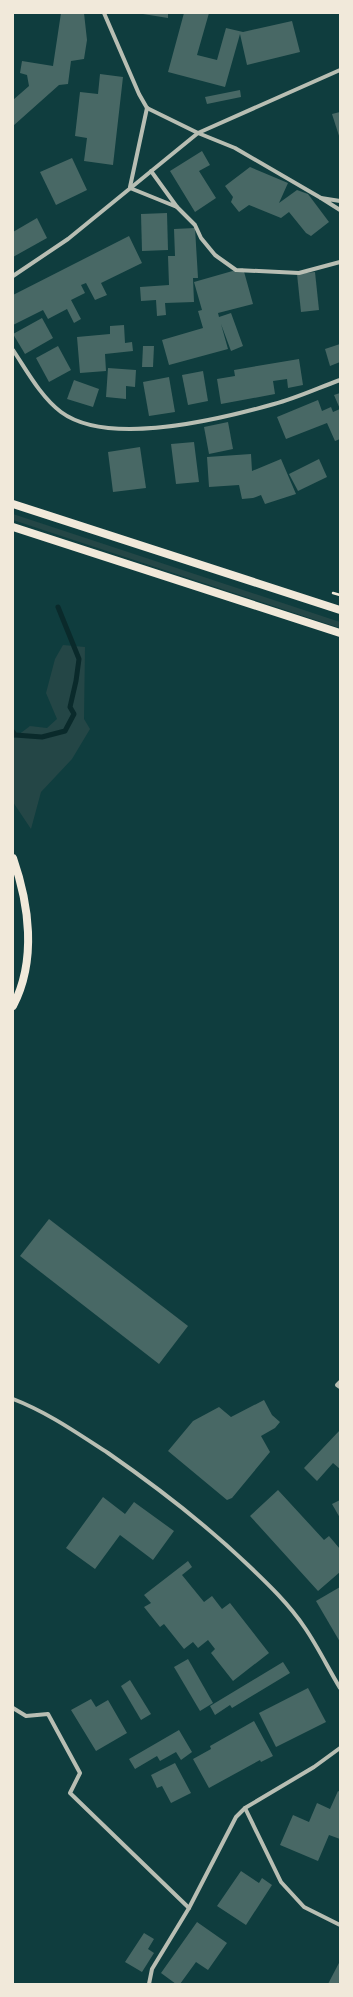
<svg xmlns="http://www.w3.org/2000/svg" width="353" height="1997" font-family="'Work Sans',sans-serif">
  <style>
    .green { fill: #244646 }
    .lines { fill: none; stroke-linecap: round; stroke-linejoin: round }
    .stream { stroke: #0a2a2b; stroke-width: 5 }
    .building { fill: #486865 }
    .path { stroke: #f1e9da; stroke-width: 2.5 }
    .minor { stroke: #b8beb3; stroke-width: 4 }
    .secondary { stroke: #f1e9da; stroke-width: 8 }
  </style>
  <rect width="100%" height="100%" fill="#0f3d3e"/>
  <g class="green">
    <path d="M13,514L340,622V628L13,520Z"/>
    <path d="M63,645L85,647L84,719L90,729L72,759L41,792L31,829L13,802V739L30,726L47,728L57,719L46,693L55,659Z"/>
  </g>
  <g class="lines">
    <path class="stream" d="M13,732L15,735L42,737L65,731L74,714L70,707L76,681L79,659L58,607"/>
  </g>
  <g class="building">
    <path d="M61,13H84L87,40L84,59L71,61L68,84L59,85L13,126V100L29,86L27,75L20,73L22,61L53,66Z"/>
    <path d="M144,13H168V18L143,14Z"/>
    <path d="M184,13H209L197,55L217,60L226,28L243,32L292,21L300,52L247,65L240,34L225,87L168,72Z"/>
    <path d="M100,74L123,77L113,165L84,161L87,138L75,136L80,92L98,94Z"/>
    <path d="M240,90L241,97L207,104L205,97Z"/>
    <path d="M340,112V139L332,114Z"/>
    <path d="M202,151L210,165L199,171L216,198L195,212L170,171Z"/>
    <path d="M72,158L87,190L56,205L40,172Z"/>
    <path d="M250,167L288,183L279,203L297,190L308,194L329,222L311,236L306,233L289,212L281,218L249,205L239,212L231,202L233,197L225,186Z"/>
    <path d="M167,213L168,250L142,251L141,214Z"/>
    <path d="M37,218L47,238L13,257V232Z"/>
    <path d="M195,228L198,278H193L194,302L165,303L166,315L157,316L156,300L141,301L140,287L169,285L168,256H175L174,229Z"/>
    <path d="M129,236L142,263L101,283L107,295L95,300L86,283L81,285L85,293L71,300L81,319L74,323L67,309L48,319L43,310L13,325V295Z"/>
    <path d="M243,268L253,304L218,313L219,317L231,313L243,346L231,351L221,324L228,349L169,365L162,340L203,328L198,311L202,310L194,282Z"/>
    <path d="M315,272L319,310L301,312L297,274Z"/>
    <path d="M42,318L53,338L25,354L13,334Z"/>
    <path d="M124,325L125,343L132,342L133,351L105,354L106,371L80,373L77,337L110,334V326Z"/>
    <path d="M340,344V362L330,366L325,349Z"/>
    <path d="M58,346L71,370L49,382L36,358Z"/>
    <path d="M143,346H154L153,367H142Z"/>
    <path d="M299,359L303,385L288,388L287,379L273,381L275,394L221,404L217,379L235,376L234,370Z"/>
    <path d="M108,368L136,370L135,387L126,386V399L106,397Z"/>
    <path d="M203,371L208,401L188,405L182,375Z"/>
    <path d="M169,377L175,412L149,416L143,382Z"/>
    <path d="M74,380L99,389L93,407L67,399Z"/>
    <path d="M340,393V439L335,441L327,423L286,439L277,417L318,400L322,411L331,407L333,412L340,409L334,395Z"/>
    <path d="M228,422L233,449L209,454L204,427Z"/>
    <path d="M194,442L199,482L176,484L171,444Z"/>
    <path d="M140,447L146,488L113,492L108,452Z"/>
    <path d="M251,454L252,471L281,459L296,494L265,504L261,495L253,498L242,499L239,485L209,487L207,457Z"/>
    <path d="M319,459L327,477L298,491L289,474Z"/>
    <path d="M49,1219L188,1326L159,1364L20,1256Z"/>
    <path d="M264,1400L272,1415L280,1422L275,1428L261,1436L270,1452L232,1498L227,1500L168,1451L193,1421L219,1407L231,1417Z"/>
    <path d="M340,1430V1469L333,1463L317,1481L304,1468Z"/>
    <path d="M278,1490L324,1540L329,1536L340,1549V1572L318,1591L250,1516Z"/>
    <path d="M103,1497L125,1514L134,1502L174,1531L153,1560L120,1535L95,1569L66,1548Z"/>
    <path d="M340,1500V1518L332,1504Z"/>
    <path d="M188,1561L192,1567L182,1575L204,1602L212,1596L222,1609L230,1603L269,1653L233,1681L211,1653L215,1649L208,1640L198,1648L193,1642L184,1649L164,1624L160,1627L144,1607L151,1603L144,1595Z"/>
    <path d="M340,1587V1642L316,1601Z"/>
    <path d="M188,1659L213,1703L200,1711L174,1667Z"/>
    <path d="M283,1662L290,1673L232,1708L230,1705L215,1715L210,1706Z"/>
    <path d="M130,1680L151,1714L141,1720L121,1686Z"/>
    <path d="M308,1688L326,1722L276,1747L259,1713Z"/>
    <path d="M91,1699L96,1707L108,1700L127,1733L96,1751L71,1710Z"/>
    <path d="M254,1721L273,1756L261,1762L260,1760L209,1788L193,1759L211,1749L210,1746Z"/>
    <path d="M179,1730L192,1752L181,1760L176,1752L160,1761L157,1756L135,1769L129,1759Z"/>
    <path d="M175,1763L191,1793L171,1803L162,1786L157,1788L151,1775Z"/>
    <path d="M338,1791L340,1792V1839L329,1835L318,1861L280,1845L293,1815L309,1822L317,1803L330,1809Z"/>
    <path d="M241,1871L259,1883L262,1878L272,1885L246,1925L217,1906Z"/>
    <path d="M197,1922L227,1943L208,1970L196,1962L180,1984H176L161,1973Z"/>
    <path d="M144,1933L154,1939L148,1949L154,1953L142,1972L125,1962Z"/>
    <path d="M340,1961V1984H328Z"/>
  </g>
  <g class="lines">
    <path class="path" d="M333,593L340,595"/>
    <g class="minor">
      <path d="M104,13L139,94L147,108"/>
      <path d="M147,108L198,133L235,148L321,198"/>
      <path d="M130,187L147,108"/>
      <path d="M130,188L177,207L151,171"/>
      <path d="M340,201L321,198L340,210"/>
      <path d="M177,207L195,225L201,238L215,255L236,270L299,273L340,262"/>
      <path d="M13,276L68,239L198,133L340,70"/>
      <path d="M13,350C27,371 41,397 61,412C108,447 221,419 274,404C297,398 318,388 340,380"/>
      <path d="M340,1382L337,1385L340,1387"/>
      <path d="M13,1399C47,1412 77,1433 108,1453C157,1487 204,1523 248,1565C268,1584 289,1604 305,1628C318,1647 328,1668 340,1688"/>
      <path d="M13,1708L26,1716L48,1714L80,1773L70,1793L189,1908"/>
      <path d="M245,1808L281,1882L304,1907L340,1925"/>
      <path d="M149,1984L152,1969L189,1908L236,1817L245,1808L314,1767L340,1748"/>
    </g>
    <g class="secondary">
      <path d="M13,504L340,610"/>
      <path d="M13,527L340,633"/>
      <path d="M13,858C29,904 37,960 13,1006"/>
    </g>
  </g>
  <rect width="353" height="1997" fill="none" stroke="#f1e9da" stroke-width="28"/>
</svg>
